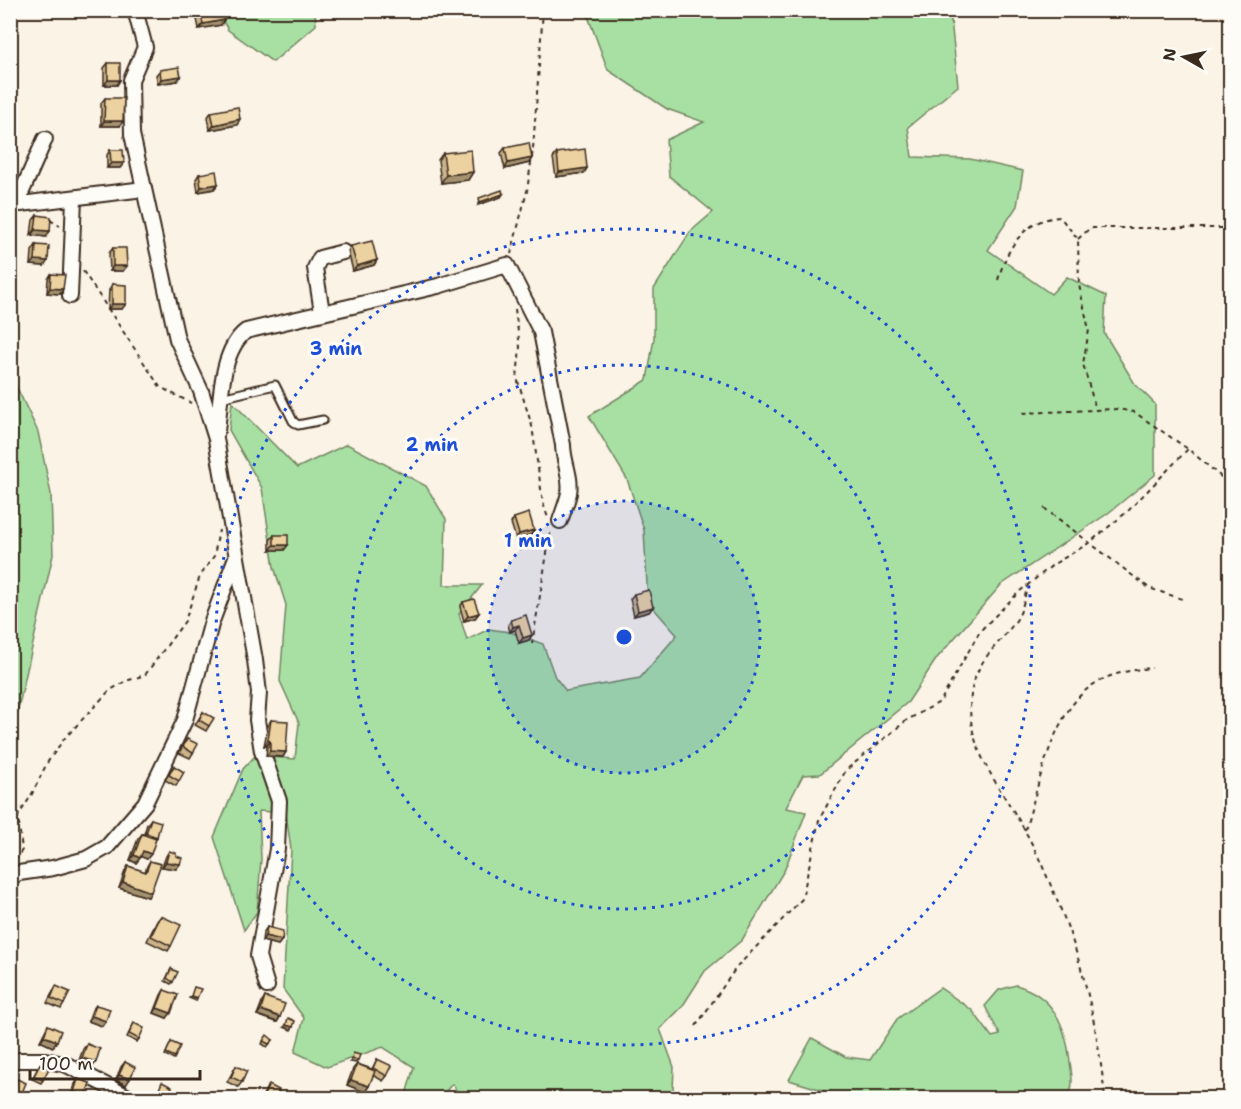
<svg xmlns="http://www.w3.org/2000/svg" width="1241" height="1109" font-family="'Shantell Sans',sans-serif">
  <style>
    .green { fill: #a8e0a4; stroke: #728561; stroke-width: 1.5 }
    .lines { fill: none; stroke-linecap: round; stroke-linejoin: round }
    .service-casing { stroke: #3b2a1e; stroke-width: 11 }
    .minor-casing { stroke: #3b2a1e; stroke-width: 18 }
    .path { stroke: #3b2a1e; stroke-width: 2; stroke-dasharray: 4.5 4.5; stroke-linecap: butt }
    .service { stroke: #fdfcf7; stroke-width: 7 }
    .minor { stroke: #fdfcf7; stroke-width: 14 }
    .wall { fill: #cbb48a; stroke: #3b2a1e; stroke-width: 1.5 }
    .shaded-wall { fill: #a59271; stroke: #3b2a1e; stroke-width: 1.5 }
    .building { fill: #ecd1a1; stroke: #3b2a1e; stroke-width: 1.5 }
    .ring { fill: none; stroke: #1d4ed8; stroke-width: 3; stroke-dasharray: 3 6 }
    .centre { fill: #1d4ed8; stroke: #fdfcf7; stroke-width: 3 }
    .ring-label { font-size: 18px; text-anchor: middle; font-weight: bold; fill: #1d4ed8; stroke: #fdfcf7; stroke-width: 6; stroke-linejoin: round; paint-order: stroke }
  </style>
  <rect width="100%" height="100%" fill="#faf3e6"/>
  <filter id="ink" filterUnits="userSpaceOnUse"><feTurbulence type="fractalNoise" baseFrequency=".0167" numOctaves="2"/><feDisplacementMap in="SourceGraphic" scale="12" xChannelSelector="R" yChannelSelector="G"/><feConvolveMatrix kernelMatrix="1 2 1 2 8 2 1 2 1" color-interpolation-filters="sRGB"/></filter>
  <g filter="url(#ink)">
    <g class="green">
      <path d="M217,11H315L316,25L273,62L228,30Z"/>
      <path d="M586,11H941L951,20L958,86L908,127L912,157L970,159L1023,171L1017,206L988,250L1051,294L1067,277L1106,296L1104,333L1135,384L1155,404V475L1107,514L1001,585L937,658L908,702L820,774L803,775L786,808L806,812L785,869L742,940L705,971L682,1007L660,1029L674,1067L673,1091L648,1098H462L452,1084L440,1098H405L414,1067L383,1047L327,1067L295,1052L304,1018L283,989L291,850L286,813L259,811L261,859L257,912L244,930L214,837L243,769L255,756L295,759L299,723L280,681L286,605L274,567L262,488L229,430L232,402L297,468L347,444L426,486L446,519L444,585H482L459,614L467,640L489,629L510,632L543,644L555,677L566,691L640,678L677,635L648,602L644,530L627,479L589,416L647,380L654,338V289L690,232L713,212L669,176L666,140L704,122L667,109L608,70Z"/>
      <path d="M11,375L38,432L51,494L53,555L17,714L11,726Z"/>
      <path d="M1016,985C1054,996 1066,1026 1070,1062C1072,1076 1074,1086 1068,1098H836L829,1092L789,1080L812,1038L846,1057L870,1060L897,1019L940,988L972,1010L992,1037L1000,1035L985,1006L999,990Z"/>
    </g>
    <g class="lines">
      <g class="service-casing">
        <path id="service" d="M221,398L275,385L293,421L298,425L323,420"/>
      </g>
      <g class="minor-casing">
        <g id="minor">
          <path d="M135,10L145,47L131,80L132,134L177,339L201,391L216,439L255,660L259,693L257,720L262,751L279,801L277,849L258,956L267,986"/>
          <path d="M45,139L19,198L21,204L144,189"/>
          <path d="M70,296L74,198"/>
          <path d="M322,312L315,268L320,258L343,252"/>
          <path d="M217,431C221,401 220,351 246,331L438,286L507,265L541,332L563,445C563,461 572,477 569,493C567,502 563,512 560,521"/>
          <path d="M10,878L19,873L53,868L86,859L107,847L145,803L185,720L212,621L235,560"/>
          <path d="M11,1060H45L67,1065L130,1098"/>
        </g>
      </g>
      <g class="path">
        <path d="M50,220L60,226"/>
        <path d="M1078,239L1090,228H1230"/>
        <path d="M511,254L527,191L533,149L543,10"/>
        <path d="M83,271L160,387L191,403"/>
        <path d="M998,280C1007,248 1024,219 1060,217L1078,239L1079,285L1089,330L1083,364L1096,410"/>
        <path d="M515,309L520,347L517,378L532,426L543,503L548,518"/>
        <path d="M1023,413L1117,409L1134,412L1188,449L1226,481"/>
        <path d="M1044,508L1149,588L1182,599"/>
        <path d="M1028,584C1025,595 1023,609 1017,619C999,646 976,658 971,695C964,748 1002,788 1025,831C1038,854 1049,881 1059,905C1085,968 1098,1031 1105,1098"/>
        <path d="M532,644L551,529"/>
        <path d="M1025,830C1039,786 1051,715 1091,686C1110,673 1131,670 1152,668"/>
        <path d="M15,861L22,850L18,816L31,796L47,763L64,739L109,691L126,681L145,675L185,621L200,576L214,556L219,530"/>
        <path d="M696,1026L736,968L802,899L819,820L846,770L907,720L940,702L980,631L1020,591L1054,564L1089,543L1128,511L1188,449"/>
      </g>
      <use href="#service" class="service"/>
      <use href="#minor" class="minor"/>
    </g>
    <g class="wall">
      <path d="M201,14L221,25L199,29L197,19Z"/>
      <path d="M108,63L120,80L117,85H104V68Z"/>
      <path d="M160,70L181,76L177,81L158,84L156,75Z"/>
      <path d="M105,98L120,126H101V103Z"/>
      <path d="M211,112L237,125L210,130L208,117Z"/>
      <path d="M505,148L532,158L529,163L505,169L501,153Z"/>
      <path d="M110,150L124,163L120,168H107V155Z"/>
      <path d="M443,153L473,172L468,180L441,183L438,160Z"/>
      <path d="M557,153L587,168L584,173L556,177L553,158Z"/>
      <path d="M199,174L218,184L214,189L198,192L196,179Z"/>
      <path d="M37,215L50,231L46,237L31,235L33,220Z"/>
      <path d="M36,245L44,266L31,265L32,251Z"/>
      <path d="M351,246L377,260L374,265L353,271L348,251Z"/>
      <path d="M113,248L127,266L123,271H110L109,253Z"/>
      <path d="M51,274L60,294L47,293L48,279Z"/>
      <path d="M112,284L122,309H108L109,290Z"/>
      <path d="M514,518L534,530L531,535L516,539L511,523Z"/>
      <path d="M274,535L288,545L284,550H270V540Z"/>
      <path d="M634,594L653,607L649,612L634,616L630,599Z"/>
      <path d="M463,602L479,613L475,618L464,621L460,607Z"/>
      <path d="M511,620L532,635L529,640L519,643L515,630L510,632L508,625Z"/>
      <path d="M203,712L209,726L206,731L195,725Z"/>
      <path d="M271,720L286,752L283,757L266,756L267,746H264L268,725Z"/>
      <path d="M187,739L193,753L190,758L179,753Z"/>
      <path d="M174,766L179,781L176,786L165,780Z"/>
      <path d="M151,819L157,837L147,859L141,856L136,863L130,860L138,839L142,834H144L147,824Z"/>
      <path d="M169,851L176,856L180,864L176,869L162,867L166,856Z"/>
      <path d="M150,861L148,897L119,888L125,871L128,866L145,872L147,866Z"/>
      <path d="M161,916L171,946L168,951L147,941L157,921Z"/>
      <path d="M267,927L282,940L278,945L262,941L263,933Z"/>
      <path d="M171,969L173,982L171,984L165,981Z"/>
      <path d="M56,986L64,1004L61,1009L47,1003L53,991Z"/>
      <path d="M164,990L167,1018L154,1013L161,995Z"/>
      <path d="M265,997L280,1017L277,1022L257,1015L262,1002Z"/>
      <path d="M96,1005L102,1026L88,1021L92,1010Z"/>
      <path d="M134,1023L139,1039L137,1042L127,1037Z"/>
      <path d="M48,1025L57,1041L53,1047L40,1041Z"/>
      <path d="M265,1038L273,1040L267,1047L262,1044Z"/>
      <path d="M171,1042L175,1057L174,1059L165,1055Z"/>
      <path d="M87,1044L92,1068L78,1063L83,1049Z"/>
      <path d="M377,1059L387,1076L383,1081L373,1075L369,1086L365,1092L347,1085L353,1069L357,1064L372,1069Z"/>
      <path d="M125,1062L126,1085L116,1080L121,1067Z"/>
      <path d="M40,1064L43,1080L41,1083L32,1079Z"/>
      <path d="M236,1066L242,1082L238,1087L227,1082Z"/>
      <path d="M78,1079L90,1083L70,1097L75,1084Z"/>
      <path d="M267,1087L275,1098H265L262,1097Z"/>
    </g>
    <g class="shaded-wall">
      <path d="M224,20L221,25L199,29L203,24Z"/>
      <path d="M181,76L177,81L158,84L161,79Z"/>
      <path d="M108,80H120L117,85H104Z"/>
      <path d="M240,119L237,125L210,130L214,125Z"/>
      <path d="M104,121H123L120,126H101Z"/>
      <path d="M532,158L529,163L505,169L508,163Z"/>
      <path d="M111,163H124L120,168H107Z"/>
      <path d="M587,168L584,173L556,177L559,172Z"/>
      <path d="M473,172L468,180L441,183L446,175Z"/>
      <path d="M218,184L214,189L198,192L201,187Z"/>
      <path d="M503,194L501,197L478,205L480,202Z"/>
      <path d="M35,230L50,231L46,237L31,235Z"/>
      <path d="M35,260L48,261L44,266L31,265Z"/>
      <path d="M377,260L374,265L353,271L357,266Z"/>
      <path d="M113,266H127L123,271H110Z"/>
      <path d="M50,288L63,289L60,294L47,293Z"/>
      <path d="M112,304H126L122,309H108Z"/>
      <path d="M534,530L531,535L516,539L519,534Z"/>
      <path d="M274,545H288L284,550H270Z"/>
      <path d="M653,607L649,612L634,616L638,611Z"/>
      <path d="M479,613L475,618L464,621L468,616Z"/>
      <path d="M519,625L515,630L510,632L513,627Z"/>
      <path d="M532,635L529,640L519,643L523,638Z"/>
      <path d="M268,740L270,741L267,746H264Z"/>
      <path d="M270,751L286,752L283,757L266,756Z"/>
      <path d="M146,833L157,837L153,842L143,839Z"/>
      <path d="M143,851L151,854L147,859L139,856Z"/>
      <path d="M134,855L140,858L136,863L130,860Z"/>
      <path d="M166,862L180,864L176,869L162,867Z"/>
      <path d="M123,882L151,892L148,897L119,888Z"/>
      <path d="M265,936L282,940L278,945L262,941Z"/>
      <path d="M191,996L197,998L196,1001L189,998Z"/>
      <path d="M157,1008L171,1013L167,1018L154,1013Z"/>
      <path d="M261,1010L280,1017L277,1022L257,1015Z"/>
      <path d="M92,1016L106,1021L102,1026L88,1021Z"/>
      <path d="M286,1025L293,1027L291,1030L284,1027Z"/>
      <path d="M44,1036L57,1041L53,1047L40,1041Z"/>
      <path d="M82,1058L96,1062L92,1068L78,1063Z"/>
      <path d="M352,1059L358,1060L356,1063L350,1062Z"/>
      <path d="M119,1075L130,1079L126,1085L116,1080Z"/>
      <path d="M351,1080L369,1086L365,1092L347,1085Z"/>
      <path d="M10,1092L21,1095L18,1098H11Z"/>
      <path d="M74,1092L86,1096L84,1098H74L70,1097Z"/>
      <path d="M157,1094L168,1098H160L156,1097Z"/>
    </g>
    <g class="building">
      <path d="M219,10H222L224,20L203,24L201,14Z"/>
      <rect x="108" y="63" width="12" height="17"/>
      <path d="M179,67L181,76L161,79L160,70Z"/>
      <path d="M105,98H124L123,121H104Z"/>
      <path d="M238,107L240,119L214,125L211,112Z"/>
      <path d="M529,143L532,158L508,163L505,148Z"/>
      <path d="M585,149L587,168L559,172L557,153Z"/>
      <path d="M110,150H123L124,163H111Z"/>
      <path d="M471,150L473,172L446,175L443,153Z"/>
      <path d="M216,171L218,184L201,187L199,174Z"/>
      <path d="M502,190L503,194L480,202L479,198Z"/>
      <path d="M37,215L51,217L50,231L35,230Z"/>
      <path d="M372,241L377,260L357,266L351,246Z"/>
      <path d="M36,245L49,246L48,261L35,260Z"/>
      <path d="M113,248H126L127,266H113Z"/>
      <path d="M51,274L65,275L63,289L50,288Z"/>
      <path d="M112,284L126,285V304H112Z"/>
      <path d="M529,513L534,530L519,534L514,518Z"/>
      <rect x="274" y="535" width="14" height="10"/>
      <path d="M649,590L653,607L638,611L634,594Z"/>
      <path d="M474,599L479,613L468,616L463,602Z"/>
      <path d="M526,615L532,635L523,638L519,625L513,627L511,620Z"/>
      <path d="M203,712L214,718L209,726L199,720Z"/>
      <path d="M271,720L288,721L286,752L270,751V741L268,740Z"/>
      <path d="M187,739L198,744L193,753L183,747Z"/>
      <path d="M174,766L184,772L179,781L169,775Z"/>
      <path d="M151,819L161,822L157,837L146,833Z"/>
      <path d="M142,834L156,839L151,854L143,851L140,858L134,855Z"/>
      <path d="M169,851L176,853V856L182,858L180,864L166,862Z"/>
      <path d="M150,861L161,864L151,892L123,882L128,866L146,872Z"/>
      <path d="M161,916L181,925L171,946L151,936Z"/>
      <path d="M267,927L283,931L282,940L265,936Z"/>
      <path d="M171,969L178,972L173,982L167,978Z"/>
      <path d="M56,986L70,992L64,1004L51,998Z"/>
      <path d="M194,987L201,989L197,998L191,996Z"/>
      <path d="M164,990L178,995L171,1013L157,1008Z"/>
      <path d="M265,997L285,1004L280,1017L261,1010Z"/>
      <path d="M96,1005L110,1009L106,1021L92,1016Z"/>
      <path d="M288,1018L295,1021L293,1027L286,1025Z"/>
      <path d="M134,1023L144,1028L139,1039L129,1034Z"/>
      <path d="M48,1025L61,1031L57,1041L44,1036Z"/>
      <path d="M267,1035L273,1040L269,1044L263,1041Z"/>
      <path d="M171,1042L180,1046L175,1057L166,1053Z"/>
      <path d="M87,1044L100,1049L96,1062L82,1058Z"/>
      <path d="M353,1053L360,1055L358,1060L352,1059Z"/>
      <path d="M377,1059L392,1066L387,1076L373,1068Z"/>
      <path d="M125,1062L135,1067L130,1079L119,1075Z"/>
      <path d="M40,1064L49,1068L43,1080L34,1076Z"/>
      <path d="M357,1064L375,1071L369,1086L351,1080Z"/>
      <path d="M236,1066L247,1071L242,1082L231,1077Z"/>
      <path d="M10,1076L26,1083L21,1095L10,1092Z"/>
      <path d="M78,1079L90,1083L86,1096L74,1092Z"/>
      <path d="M162,1082L172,1087L168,1098L157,1094Z"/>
      <path d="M269,1085L279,1090L275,1098H272L264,1095Z"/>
      <path d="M119,1094L129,1098H117Z"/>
    </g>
  </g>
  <circle cx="624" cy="637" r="136" fill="#1d4ed8" fill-opacity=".12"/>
  <g class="ring">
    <circle cx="624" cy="637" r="136"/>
    <circle cx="624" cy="637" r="272"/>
    <circle cx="624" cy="637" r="408"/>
  </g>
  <circle cx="624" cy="637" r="9" class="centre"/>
  <g class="ring-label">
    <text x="336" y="355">3 min</text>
    <text x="432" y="451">2 min</text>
    <text x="528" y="547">1 min</text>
  </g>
  <rect width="1241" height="1109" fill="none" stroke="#fdfcf7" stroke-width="36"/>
  <rect x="18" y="18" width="1205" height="1073" fill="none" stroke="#3b2a1e" stroke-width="2" filter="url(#ink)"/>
  <g transform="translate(1184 57) rotate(279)" stroke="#fdfcf7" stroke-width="4.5" paint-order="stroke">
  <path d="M0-4.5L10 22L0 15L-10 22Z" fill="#3b2a1e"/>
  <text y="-9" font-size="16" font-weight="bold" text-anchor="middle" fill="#3b2a1e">N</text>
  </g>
  <path d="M30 1070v9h170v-9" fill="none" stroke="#3b2a1e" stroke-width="3"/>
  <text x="39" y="1070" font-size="18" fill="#3b2a1e" stroke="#fdfcf7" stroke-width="4.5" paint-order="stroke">100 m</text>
</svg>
